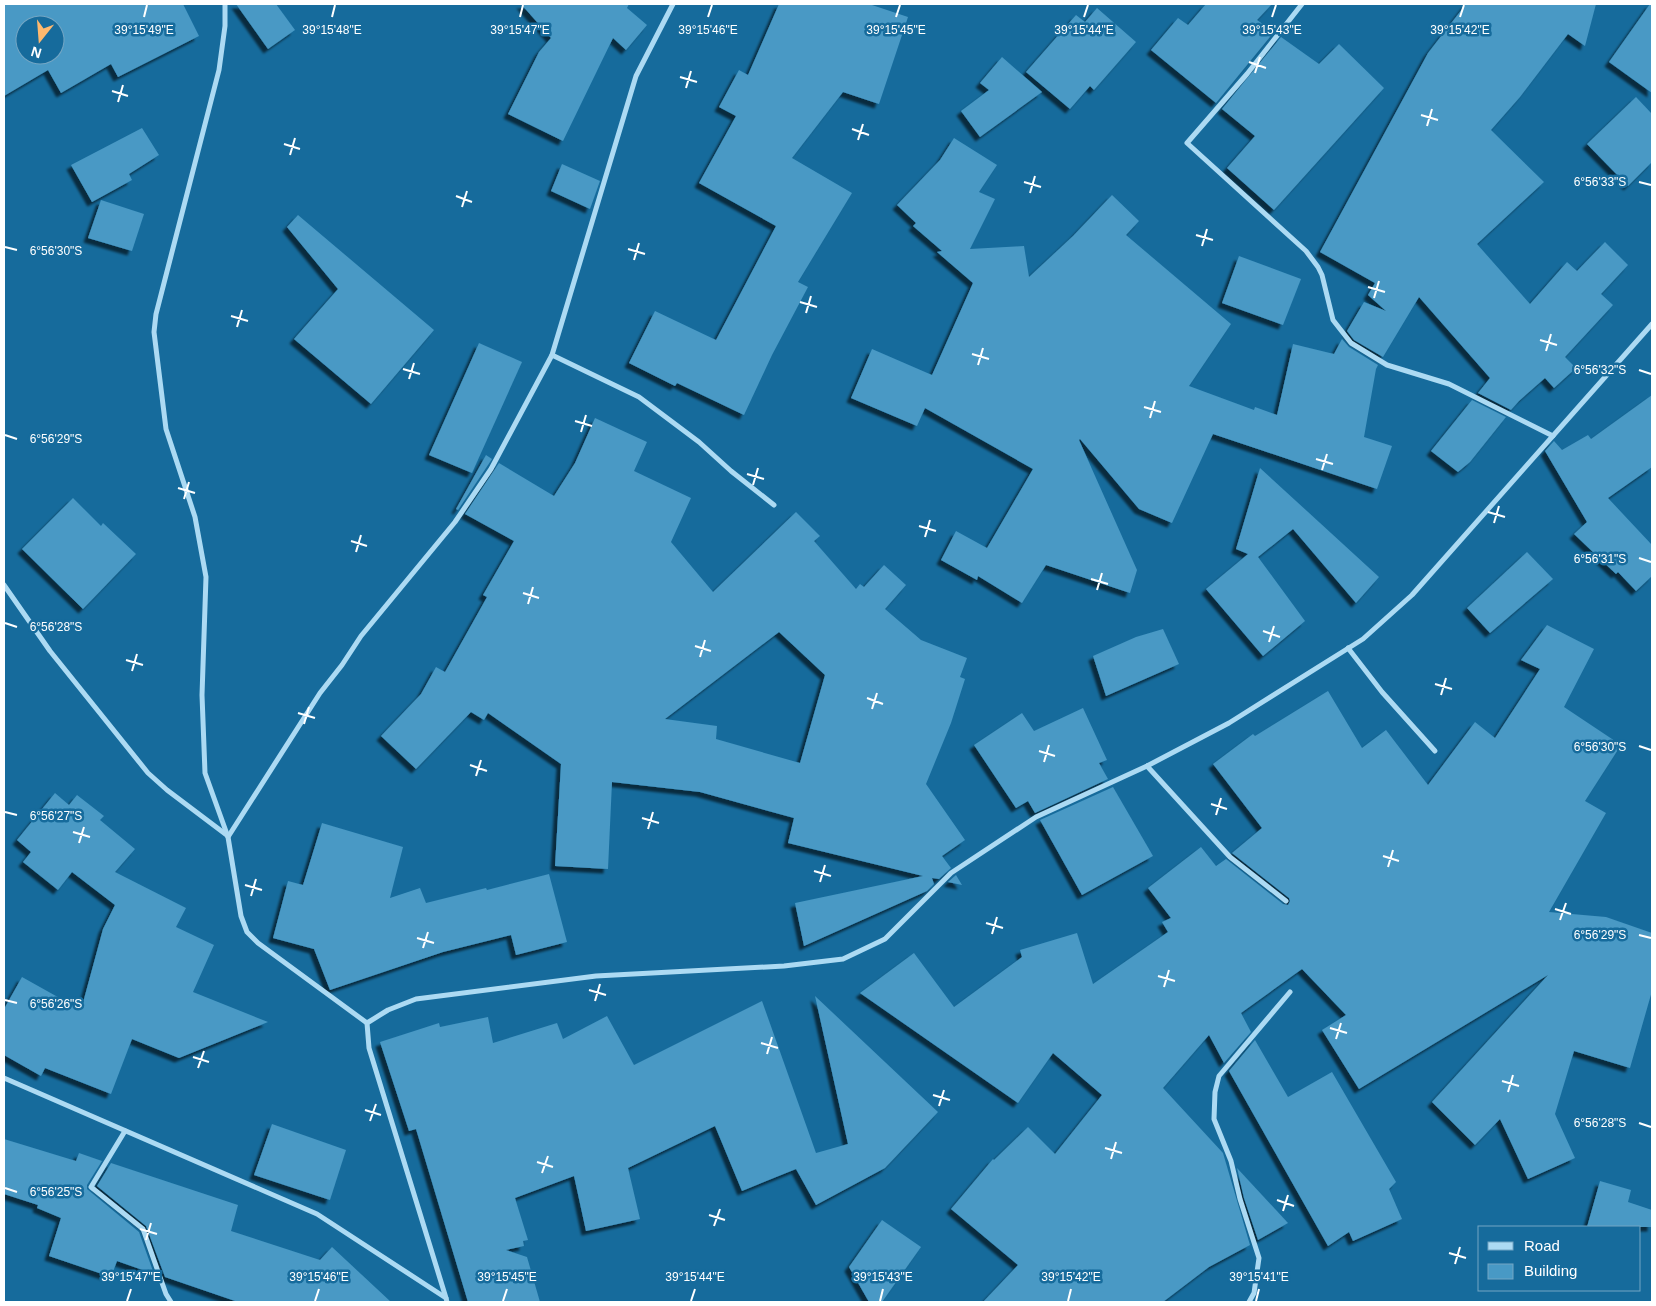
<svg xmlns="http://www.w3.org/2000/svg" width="1656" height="1306" font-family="Helvetica,sans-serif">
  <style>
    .building { fill: #4899c5; fill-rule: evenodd; filter: url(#shadow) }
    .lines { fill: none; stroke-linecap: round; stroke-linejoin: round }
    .minor { stroke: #acdaf3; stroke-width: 5 }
    .ticks { fill: none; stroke: #fff; stroke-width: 2 }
    .ticks-label { font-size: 12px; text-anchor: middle; fill: #fff; stroke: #166b9c; stroke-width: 5; stroke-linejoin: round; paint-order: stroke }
  </style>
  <defs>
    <filter id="shadow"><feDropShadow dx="-4.5" dy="4.5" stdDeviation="1" flood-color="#0009"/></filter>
  </defs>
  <rect width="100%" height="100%" fill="#166b9c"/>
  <g class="building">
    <path d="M4,4H183L199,36L118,77L111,64L61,93L48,70L4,96ZM25,25H55V55H25Z"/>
    <path d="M236,4H276L295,30L268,49Z"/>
    <path d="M521,4H629L627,8L647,25L626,50L613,38L563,141L508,114L539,52L551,38Z"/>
    <path d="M779,4H869L908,17L879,104L843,92L792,158L852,193L798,282L808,287L772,355L744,415L677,383L675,386L629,363L655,311L716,340L776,226L699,183L736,116L719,107L739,70L748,75Z"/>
    <path d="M1206,4H1272L1257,20L1274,32L1216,103L1151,50L1178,18L1188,25Z"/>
    <path d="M1466,4H1596L1585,46L1568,34L1520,97L1491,130L1544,182L1477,244L1530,304L1567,262L1577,271L1605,242L1628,265L1601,294L1613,305L1565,357L1576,368L1554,388L1545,378L1519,401L1511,410L1478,393L1490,378L1419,297L1383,357L1354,340L1347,331L1364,302L1386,311L1368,295L1375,283L1320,252L1428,53Z"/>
    <path d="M1650,4H1652V93L1609,62Z"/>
    <path d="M1097,8L1136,42L1094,90L1090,86L1070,109L1026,72L1076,15L1085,22Z"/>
    <path d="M1281,37L1319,64L1339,44L1384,88L1274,210L1227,168L1255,136L1222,109Z"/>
    <path d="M1002,57L1042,92L980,137L961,111L989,90L980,83Z"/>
    <path d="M1636,97L1652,114V162L1628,186L1587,144Z"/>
    <path d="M142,128L159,155L129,174L132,180L92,202L71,165Z"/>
    <path d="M954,138L997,165L979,192L995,199L970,249L1024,246L1029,277L1073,236L1112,195L1139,221L1126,235L1231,324L1189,386L1254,410L1255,407L1277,415L1293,344L1334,354L1342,339L1349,347L1378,365L1376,369L1364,437L1392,446L1377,489L1213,434L1172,523L1139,509L1080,439L1079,440L1137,570L1130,593L1046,565L1022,603L978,576L977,580L941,560L956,531L987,548L1033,469L925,408L917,426L851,398L872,349L932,375L973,283L937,252L942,251L913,226L916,223L897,205L940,160Z"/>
    <path d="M562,164L600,181L590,209L551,191Z"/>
    <path d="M101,200L144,214L132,251L88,238Z"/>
    <path d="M298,215L434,330L371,404L294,339L338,289L287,227Z"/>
    <path d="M1239,256L1301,279L1283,325L1222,303Z"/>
    <path d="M479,343L522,362L472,473L429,455Z"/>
    <path d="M1652,395V467L1608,498L1652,545V576L1636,591L1618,572L1616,574L1574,534L1587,522L1545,451L1554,441L1562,450L1588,435L1591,439Z"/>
    <path d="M1472,400L1506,417L1470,462L1458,472L1431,451Z"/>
    <path d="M595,418L647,442L634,471L691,498L671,542L713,592L796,512L820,536L814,541L856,589L860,584L864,587L884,565L906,585L885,609L921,640L967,658L960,677L965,679L951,723L926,784L965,840L942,856L951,868L939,879L932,878L934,884L927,891L804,946L795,903L923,876L788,843L794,818L700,792L612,782L608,869L555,866L561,764L488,713L484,720L471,712L416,769L381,736L421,694L436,667L445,672L487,597L483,595L514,541L465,514L499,463L554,496L575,463ZM779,632L825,675L800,763L716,739L717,726L665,719Z"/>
    <path d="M486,455L492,459L458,510L456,509Z"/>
    <path d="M1260,468L1379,577L1356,603L1293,529L1258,557L1305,621L1263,656L1206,589L1248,554L1236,549Z"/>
    <path d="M73,498L101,526L103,523L136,554L83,609L22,549Z"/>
    <path d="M1527,552L1553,579L1490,633L1467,608Z"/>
    <path d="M1547,625L1594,649L1564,707L1621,745L1585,801L1606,813L1549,912L1606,917L1652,933V991L1630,1068L1574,1051L1555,1114L1575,1158L1528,1179L1500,1119L1475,1145L1432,1102L1548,975L1359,1089L1322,1030L1346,1015L1302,969L1241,1013L1251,1032L1224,1063L1209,1035L1163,1088L1223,1153L1250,1245L1209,1267L1163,1302H983L1018,1265L951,1209L993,1159L994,1160L1028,1127L1055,1154L1102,1095L1053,1053L1018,1103L860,993L914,953L954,1007L1022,957L1020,950L1077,933L1093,984L1168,932L1162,922L1171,918L1148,888L1201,847L1216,866L1226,859L1283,904L1288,905L1290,901L1289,898L1232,853L1262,828L1213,764L1253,734L1255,736L1328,691L1362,748L1386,730L1428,785L1475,722L1495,738L1540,669L1521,660Z"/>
    <path d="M1163,629L1179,664L1106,696L1093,656L1136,637Z"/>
    <path d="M1083,708L1107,760L1099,763L1108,779L1035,813L1028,801L1016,808L974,745L1022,713L1034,731Z"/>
    <path d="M1113,787L1153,856L1082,895L1040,820Z"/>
    <path d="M55,793L69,805L77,795L104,816L100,820L135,849L115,872L186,908L176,927L214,945L193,992L268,1022L179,1058L132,1039L111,1094L45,1068L41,1076L4,1055V1009L22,977L81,1010L103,929L115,905L72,872L58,890L23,862L31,852L17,840Z"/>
    <path d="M322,823L403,847L390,898L420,888L426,903L486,888L487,890L549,874L567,942L516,955L511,935L443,952L330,990L314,949L273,938L288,881L303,885Z"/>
    <path d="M956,875L962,885L948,882Z"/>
    <path d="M815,996L938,1112L885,1168L816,1205L796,1169L742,1191L715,1126L628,1168L640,1219L586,1231L574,1176L515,1198L528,1240L523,1241L524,1246L506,1250L527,1257L540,1302H468L416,1129L409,1131L380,1042L439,1023L440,1027L488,1017L493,1043L557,1023L563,1039L607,1016L634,1065L762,1001L816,1153L848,1144Z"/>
    <path d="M1255,1040L1288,1097L1332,1072L1396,1182L1389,1189L1402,1219L1353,1241L1349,1232L1328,1246L1229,1071Z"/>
    <path d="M272,1124L346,1150L330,1200L254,1175Z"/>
    <path d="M4,1139L76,1161L79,1153L102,1161L87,1185V1189L139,1232L154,1274L117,1261L111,1277L49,1256L61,1218L37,1208L38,1205L4,1194Z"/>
    <path d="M111,1163L238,1205L231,1231L320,1260L332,1247L391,1302H238L165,1277L146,1226L97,1186Z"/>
    <path d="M1237,1168L1288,1223L1258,1240L1244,1198Z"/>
    <path d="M1600,1181L1631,1190L1628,1202L1652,1210V1227H1587Z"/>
    <path d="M882,1220L921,1247L882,1302H869L849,1267Z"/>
  </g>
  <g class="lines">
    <g class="minor">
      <path d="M225,4V26L219,70L156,314L154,332L166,429L195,517L206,577L202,695L205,773L228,837"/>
      <path d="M1302,4L1247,74L1187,143L1306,251L1318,267L1322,275L1333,320L1351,343L1387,365L1449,384L1553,436"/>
      <path d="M552,355L639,397L699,442L731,471L774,505"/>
      <path d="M4,585L50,651L148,773L167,790L228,836"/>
      <path d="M1348,648L1382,692L1435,751"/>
      <path d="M1147,766L1230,857L1286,901"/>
      <path d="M367,1023L258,943L247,932L241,916L228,837L320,693L342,665L361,636L455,522L491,469L552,355L636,76L673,4"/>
      <path d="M4,1078L317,1214L446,1298L447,1302"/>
      <path d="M125,1131L91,1187L143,1229L166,1294L171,1302"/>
      <path d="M446,1298L369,1048L367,1023L388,1010L416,999L596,976L784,966L843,959L885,939L951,873L1036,817L1147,766L1229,723L1363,639L1412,595L1652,324"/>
      <path d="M1249,1302L1254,1293L1259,1258L1240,1199L1231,1161L1214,1119L1215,1092L1219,1076L1290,992"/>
    </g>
  </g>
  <path class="ticks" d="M144,17L147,5M332,17L335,5M520,17L523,5M708,17L712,5M896,17L900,5M1084,17L1088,5M1272,17L1276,5M1460,17L1464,5M1249,62L1266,68M1255,73L1260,57M680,77L697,82M686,88L691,71M112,91L128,96M118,102L123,85M1421,115L1438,120M1427,126L1432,109M852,129L869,135M858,140L863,124M284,144L300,149M290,155L295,138M1024,182L1041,187M1639,182L1651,185M1030,193L1035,176M456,196L472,202M462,207L467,191M1196,235L1213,240M1202,246L1207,229M5,247L17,250M628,249L645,254M634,260L639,243M1368,287L1385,292M1374,298L1379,281M800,302L817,307M806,313L811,296M231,316L248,321M237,327L242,310M1540,340L1557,345M1546,351L1551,334M972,354L989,359M978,365L983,348M403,369L420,374M1639,370L1651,374M409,379L414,363M1144,407L1161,412M1150,418L1155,401M575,421L592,426M581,432L586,415M5,435L17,439M1316,459L1333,464M1322,470L1327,454M747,474L764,479M753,485L758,468M178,488L195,493M184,499L189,482M1488,512L1505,517M1494,523L1499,506M919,526L936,531M925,537L930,520M351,541L367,546M356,552L361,535M1639,558L1651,562M1091,579L1108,584M1097,590L1102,573M523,593L539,598M528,604L533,587M5,623L17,627M1263,631L1280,637M1269,642L1274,626M695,646L711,651M700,657L705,640M126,660L143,665M132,671L137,654M1435,684L1452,689M1441,695L1446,678M867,698L883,704M872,709L877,693M298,713L315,718M304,724L309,707M1639,746L1651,750M1039,751L1055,756M1044,762L1049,745M470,765L487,771M476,776L481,760M1211,804L1227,809M5,812L17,815M1216,815L1221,798M642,818L659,823M648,829L653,812M73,832L90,837M79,843L84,827M1383,856L1399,861M1388,867L1393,850M814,871L831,876M820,882L825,865M245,885L262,890M251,896L256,879M1555,909L1571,914M1560,920L1566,903M986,923L1003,928M992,934L997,917M1639,935L1651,938M417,938L434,943M423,948L428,932M1158,976L1175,981M1164,987L1169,970M589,990L606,995M5,1000L17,1003M595,1001L600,984M1330,1028L1347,1033M1336,1039L1341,1023M761,1043L778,1048M767,1054L772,1037M193,1057L209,1062M198,1068L204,1051M1502,1081L1519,1086M1508,1092L1513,1075M933,1095L950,1100M939,1106L944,1090M365,1110L381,1115M370,1121L376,1104M1639,1123L1651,1127M1105,1148L1122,1153M1111,1159L1116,1142M537,1162L553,1167M542,1173L548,1156M5,1188L17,1192M1277,1200L1294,1206M1283,1211L1288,1195M709,1215L725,1220M714,1226L720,1209M140,1229L157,1234M146,1240L151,1223M1449,1253L1466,1258M1455,1264L1460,1247M127,1301L131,1289M315,1301L319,1289M503,1301L507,1289M691,1301L695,1289M880,1301L883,1289M1068,1301L1071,1289M1256,1301L1259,1289"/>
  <g class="ticks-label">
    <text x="144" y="34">39°15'49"E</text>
    <text x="332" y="34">39°15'48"E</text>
    <text x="520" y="34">39°15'47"E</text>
    <text x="708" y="34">39°15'46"E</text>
    <text x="896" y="34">39°15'45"E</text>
    <text x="1084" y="34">39°15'44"E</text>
    <text x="1272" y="34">39°15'43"E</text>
    <text x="1460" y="34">39°15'42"E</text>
    <text x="1600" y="186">6°56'33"S</text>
    <text x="56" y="255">6°56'30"S</text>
    <text x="1600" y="374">6°56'32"S</text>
    <text x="56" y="443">6°56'29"S</text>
    <text x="1600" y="563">6°56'31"S</text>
    <text x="56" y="631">6°56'28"S</text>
    <text x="1600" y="751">6°56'30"S</text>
    <text x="56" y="820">6°56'27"S</text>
    <text x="1600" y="939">6°56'29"S</text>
    <text x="56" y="1008">6°56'26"S</text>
    <text x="1600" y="1127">6°56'28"S</text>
    <text x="56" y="1196">6°56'25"S</text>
    <text x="131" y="1281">39°15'47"E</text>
    <text x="319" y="1281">39°15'46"E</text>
    <text x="507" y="1281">39°15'45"E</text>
    <text x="695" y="1281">39°15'44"E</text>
    <text x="883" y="1281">39°15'43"E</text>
    <text x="1071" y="1281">39°15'42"E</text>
    <text x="1259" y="1281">39°15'41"E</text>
  </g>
  <rect width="1656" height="1306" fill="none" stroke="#ffffff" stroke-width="10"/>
  <rect x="1478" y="1226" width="162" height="65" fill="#166b9c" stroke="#73a6c4"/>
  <rect x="1488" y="1242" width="25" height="8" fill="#acdaf3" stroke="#73a6c4"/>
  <text x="1524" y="1251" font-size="15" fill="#ffffff">Road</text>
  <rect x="1488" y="1264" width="25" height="15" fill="#4899c5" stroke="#73a6c4"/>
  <text x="1524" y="1276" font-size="15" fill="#ffffff">Building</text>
  <g transform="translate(40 40) rotate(197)"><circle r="24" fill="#166b9c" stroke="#73a6c4"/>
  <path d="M0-4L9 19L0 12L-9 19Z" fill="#ffb96e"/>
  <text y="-8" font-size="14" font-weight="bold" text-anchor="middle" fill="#ffffff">N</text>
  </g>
</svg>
